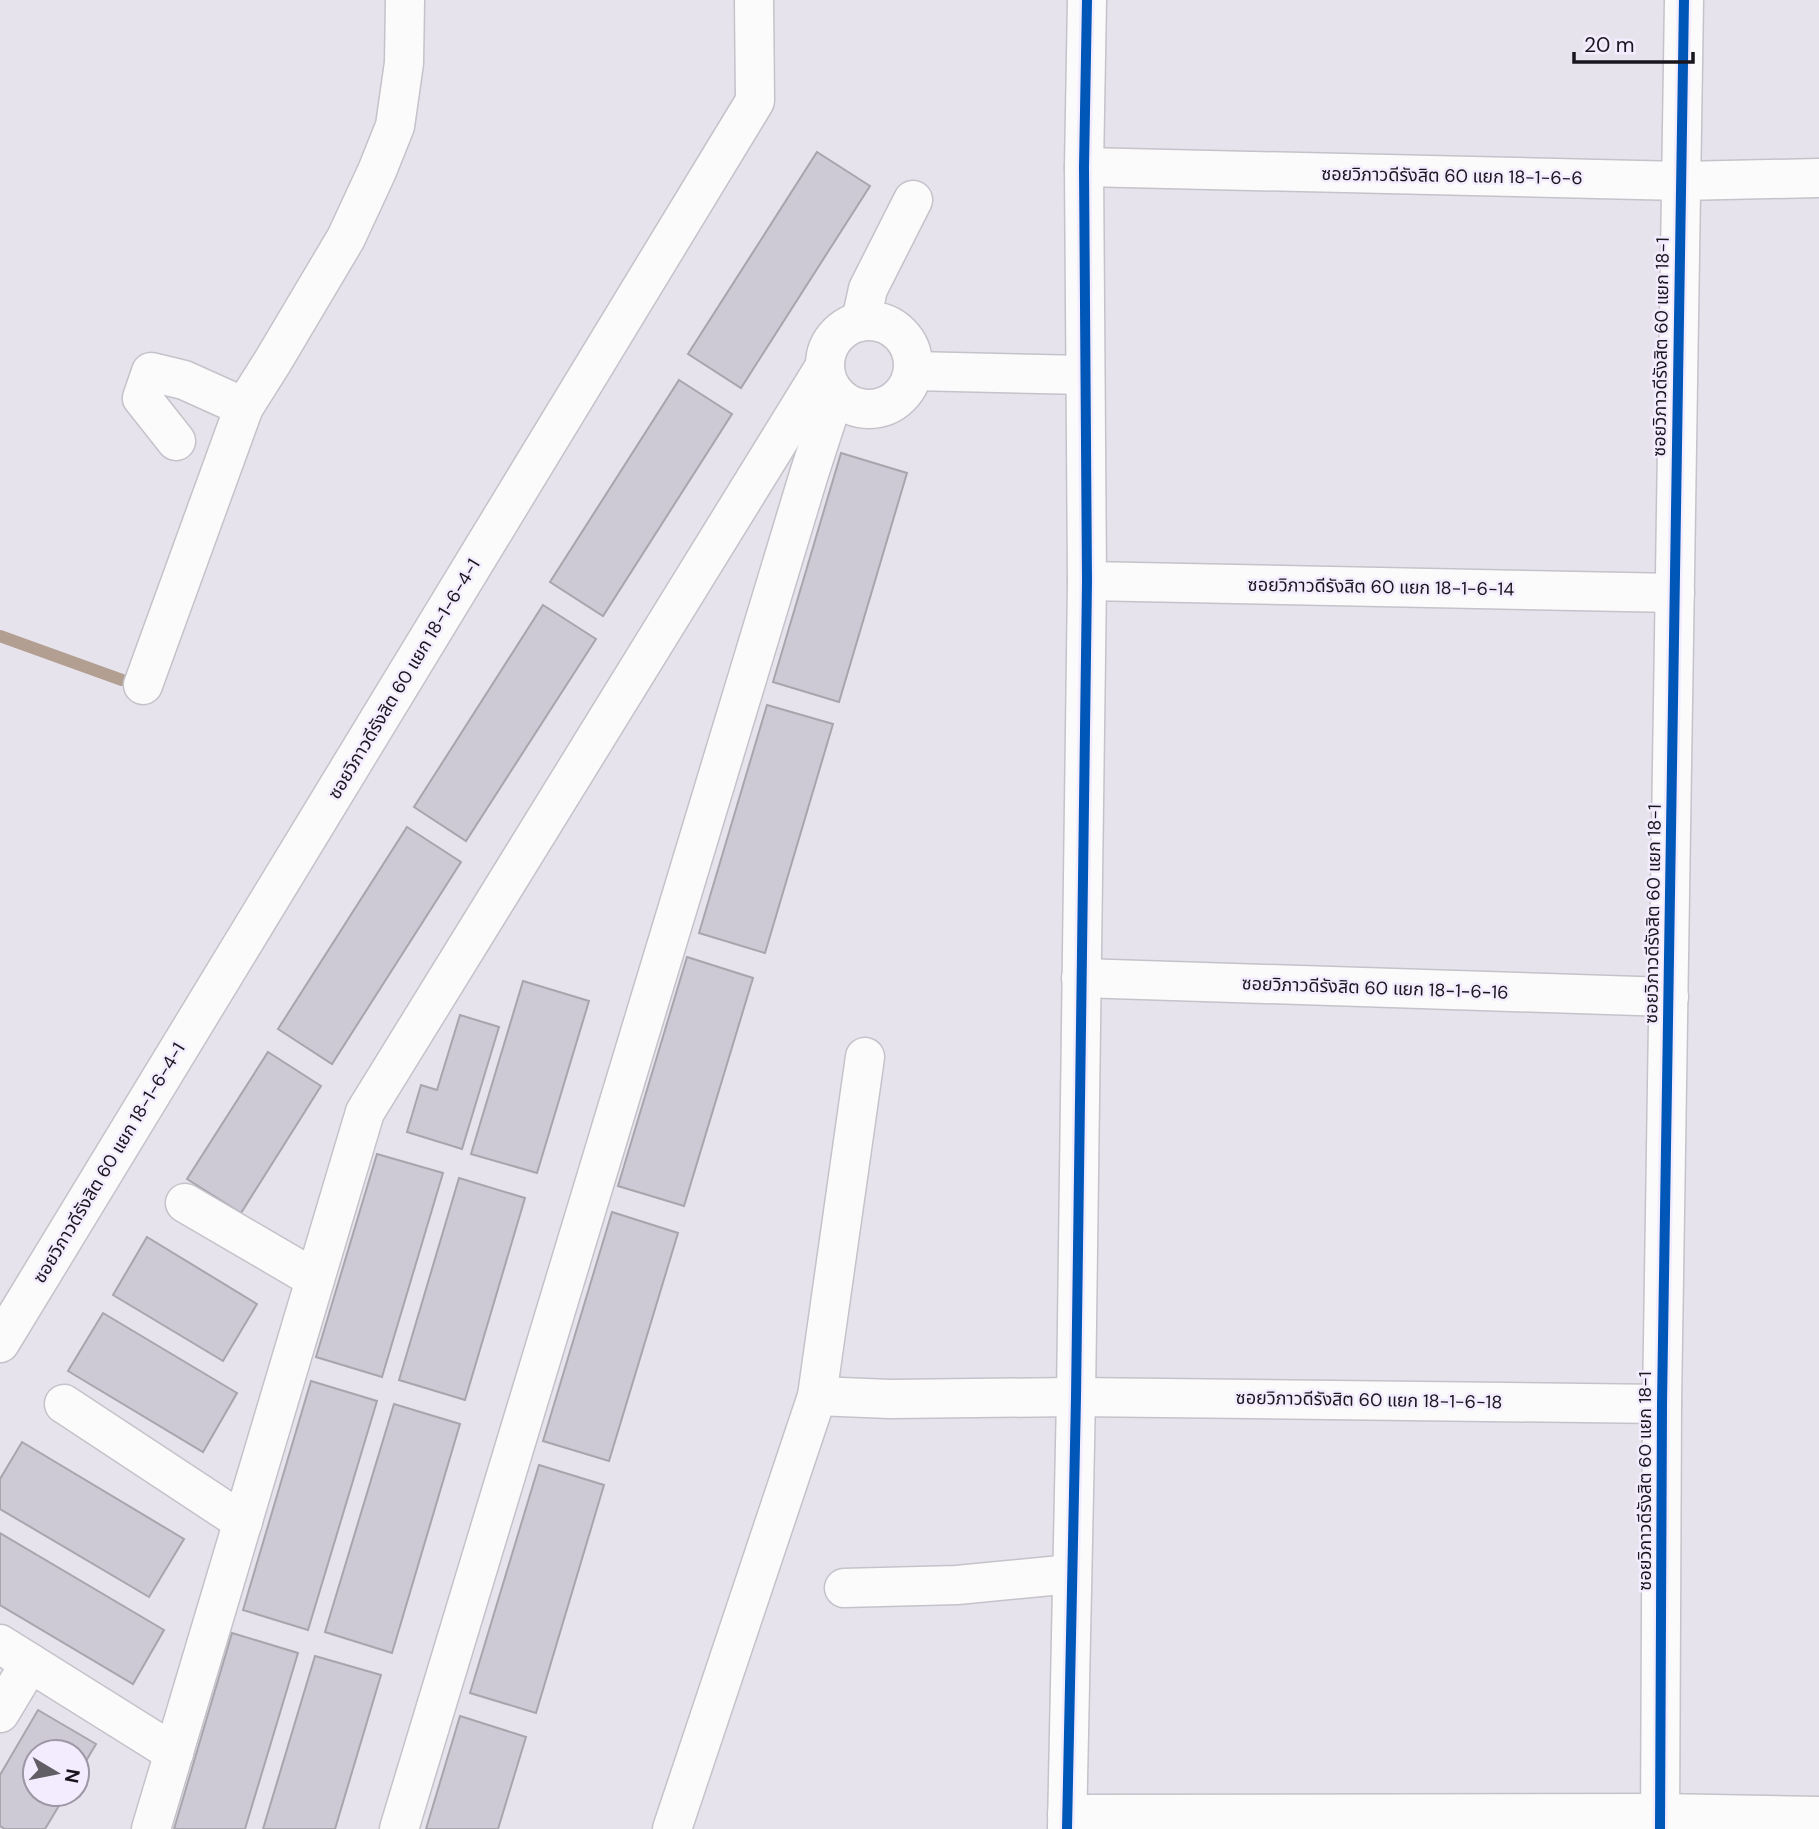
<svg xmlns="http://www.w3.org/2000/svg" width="1819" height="1829" font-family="'DM Sans','Noto Sans Thai',sans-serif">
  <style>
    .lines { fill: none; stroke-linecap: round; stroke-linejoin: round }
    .stream { stroke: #b29f91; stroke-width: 12 }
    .building { fill: #cecad5; stroke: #a8a5ad; stroke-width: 2 }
    .minor-casing { stroke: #c5c2c9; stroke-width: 41 }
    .minor { stroke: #fbfbfc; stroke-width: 38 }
    .cycleway-casing { stroke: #f3ecff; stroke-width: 15 }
    .cycleway { stroke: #0057b8; stroke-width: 10 }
    .labels { text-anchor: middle; stroke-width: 5; stroke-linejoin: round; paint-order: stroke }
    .street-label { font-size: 18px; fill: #19161d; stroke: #f3ecff }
  </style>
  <rect width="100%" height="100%" fill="#e7e3ed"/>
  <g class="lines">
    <path class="stream" d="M0,636L122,680"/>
  </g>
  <g class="building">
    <path d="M817,152L870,186L741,388L688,354Z"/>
    <path d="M679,380L732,414L603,616L550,582Z"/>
    <path d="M841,453L907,473L839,702L773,682Z"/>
    <path d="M543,605L596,639L466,841L414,807Z"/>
    <path d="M767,705L833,724L765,953L699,933Z"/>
    <path d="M407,827L461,862L332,1064L278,1029Z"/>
    <path d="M687,957L753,978L684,1206L618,1186Z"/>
    <path d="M523,981L589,1001L537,1173L471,1154Z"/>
    <path d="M460,1015L499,1027L462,1149L407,1132L421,1085L437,1090Z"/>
    <path d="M268,1052L321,1086L241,1213L187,1179Z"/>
    <path d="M377,1154L443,1173L382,1377L316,1357Z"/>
    <path d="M459,1178L525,1198L465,1400L399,1380Z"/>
    <path d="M612,1212L678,1233L609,1461L543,1441Z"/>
    <path d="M147,1237L257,1304L223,1361L113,1295Z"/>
    <path d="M103,1313L237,1393L203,1452L68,1371Z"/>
    <path d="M311,1381L377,1401L308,1630L243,1610Z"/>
    <path d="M394,1404L460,1424L392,1653L325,1632Z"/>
    <path d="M22,1442L184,1539L149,1597L0,1509V1479Z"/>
    <path d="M539,1465L604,1485L536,1713L470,1693Z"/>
    <path d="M0,1533L164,1630L133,1684L0,1605Z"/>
    <path d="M232,1633L298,1653L245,1829H174Z"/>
    <path d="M315,1656L381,1675L335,1829H263Z"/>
    <path d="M38,1710L96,1744L77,1776V1752H35V1794H66L45,1829H5L0,1826V1775Z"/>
    <path d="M460,1716L526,1737L498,1829H426Z"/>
  </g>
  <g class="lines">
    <g class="minor-casing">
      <g id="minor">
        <path d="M1084,167L1681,181L1819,178"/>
        <circle cx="869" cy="365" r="44"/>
        <path d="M861,321L868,289L913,200"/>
        <path d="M913,371L1085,375"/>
        <path d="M176,441L142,398L151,372L184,380L244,407L273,361L346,238L377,171L395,126L404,63L405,0"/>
        <path d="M1087,581L1675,593"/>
        <path d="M143,685L244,407"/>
        <path d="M1081,978L1669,997"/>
        <path d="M185,1203L315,1279"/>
        <path d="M0,1343L755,101L754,0"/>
        <path d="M817,1396L890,1399L1076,1397L1662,1404"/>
        <path d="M64,1404L243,1522"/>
        <path d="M844,1588L957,1585L1071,1574"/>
        <path d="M0,1644L174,1753"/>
        <path d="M0,1713L30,1663"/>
        <path d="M1067,1814L1660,1813L1819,1816"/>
        <path d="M151,1829L365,1112L825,366"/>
        <path d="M399,1829L809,474L835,394"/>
        <path d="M672,1829L817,1396L865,1057"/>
        <path d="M1067,1829L1076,1397L1087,581L1084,167L1087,0"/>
        <path d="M1660,1829L1662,1404L1684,0"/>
      </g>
    </g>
    <use href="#minor" class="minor"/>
    <g class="cycleway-casing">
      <g id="cycleway">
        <path d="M1067,1829L1076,1397L1087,581L1084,167L1087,0"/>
        <path d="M1660,1829L1662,1404L1684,0"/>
      </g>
    </g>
    <use href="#cycleway" class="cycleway"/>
  </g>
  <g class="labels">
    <g class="street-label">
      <text transform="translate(1452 176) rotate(1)" y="6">ซอยวิภาวดีรังสิต 60 แยก 18-1-6-6</text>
      <text transform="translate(1661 347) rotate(-89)" y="6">ซอยวิภาวดีรังสิต 60 แยก 18-1</text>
      <text transform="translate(1381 587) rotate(1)" y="6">ซอยวิภาวดีรังสิต 60 แยก 18-1-6-14</text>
      <text transform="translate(404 679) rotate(-59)" y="6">ซอยวิภาวดีรังสิต 60 แยก 18-1-6-4-1</text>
      <text transform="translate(1653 914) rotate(-89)" y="6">ซอยวิภาวดีรังสิต 60 แยก 18-1</text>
      <text transform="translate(1375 988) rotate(2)" y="6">ซอยวิภาวดีรังสิต 60 แยก 18-1-6-16</text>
      <text transform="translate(109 1163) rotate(-59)" y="6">ซอยวิภาวดีรังสิต 60 แยก 18-1-6-4-1</text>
      <text transform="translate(1369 1400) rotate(1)" y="6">ซอยวิภาวดีรังสิต 60 แยก 18-1-6-18</text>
      <text transform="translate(1645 1481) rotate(-90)" y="6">ซอยวิภาวดีรังสิต 60 แยก 18-1</text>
    </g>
  </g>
  <g transform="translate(56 1773) rotate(100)"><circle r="33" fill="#f3ecff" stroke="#9c96a5" stroke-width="2"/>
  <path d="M0-5L12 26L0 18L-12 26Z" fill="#615e66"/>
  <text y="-10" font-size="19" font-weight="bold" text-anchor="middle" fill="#19161d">N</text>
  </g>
  <path d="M1574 52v10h119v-10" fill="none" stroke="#19161d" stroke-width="3.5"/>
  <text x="1584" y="52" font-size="21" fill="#19161d" stroke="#f3ecff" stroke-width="5" paint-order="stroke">20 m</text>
</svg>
